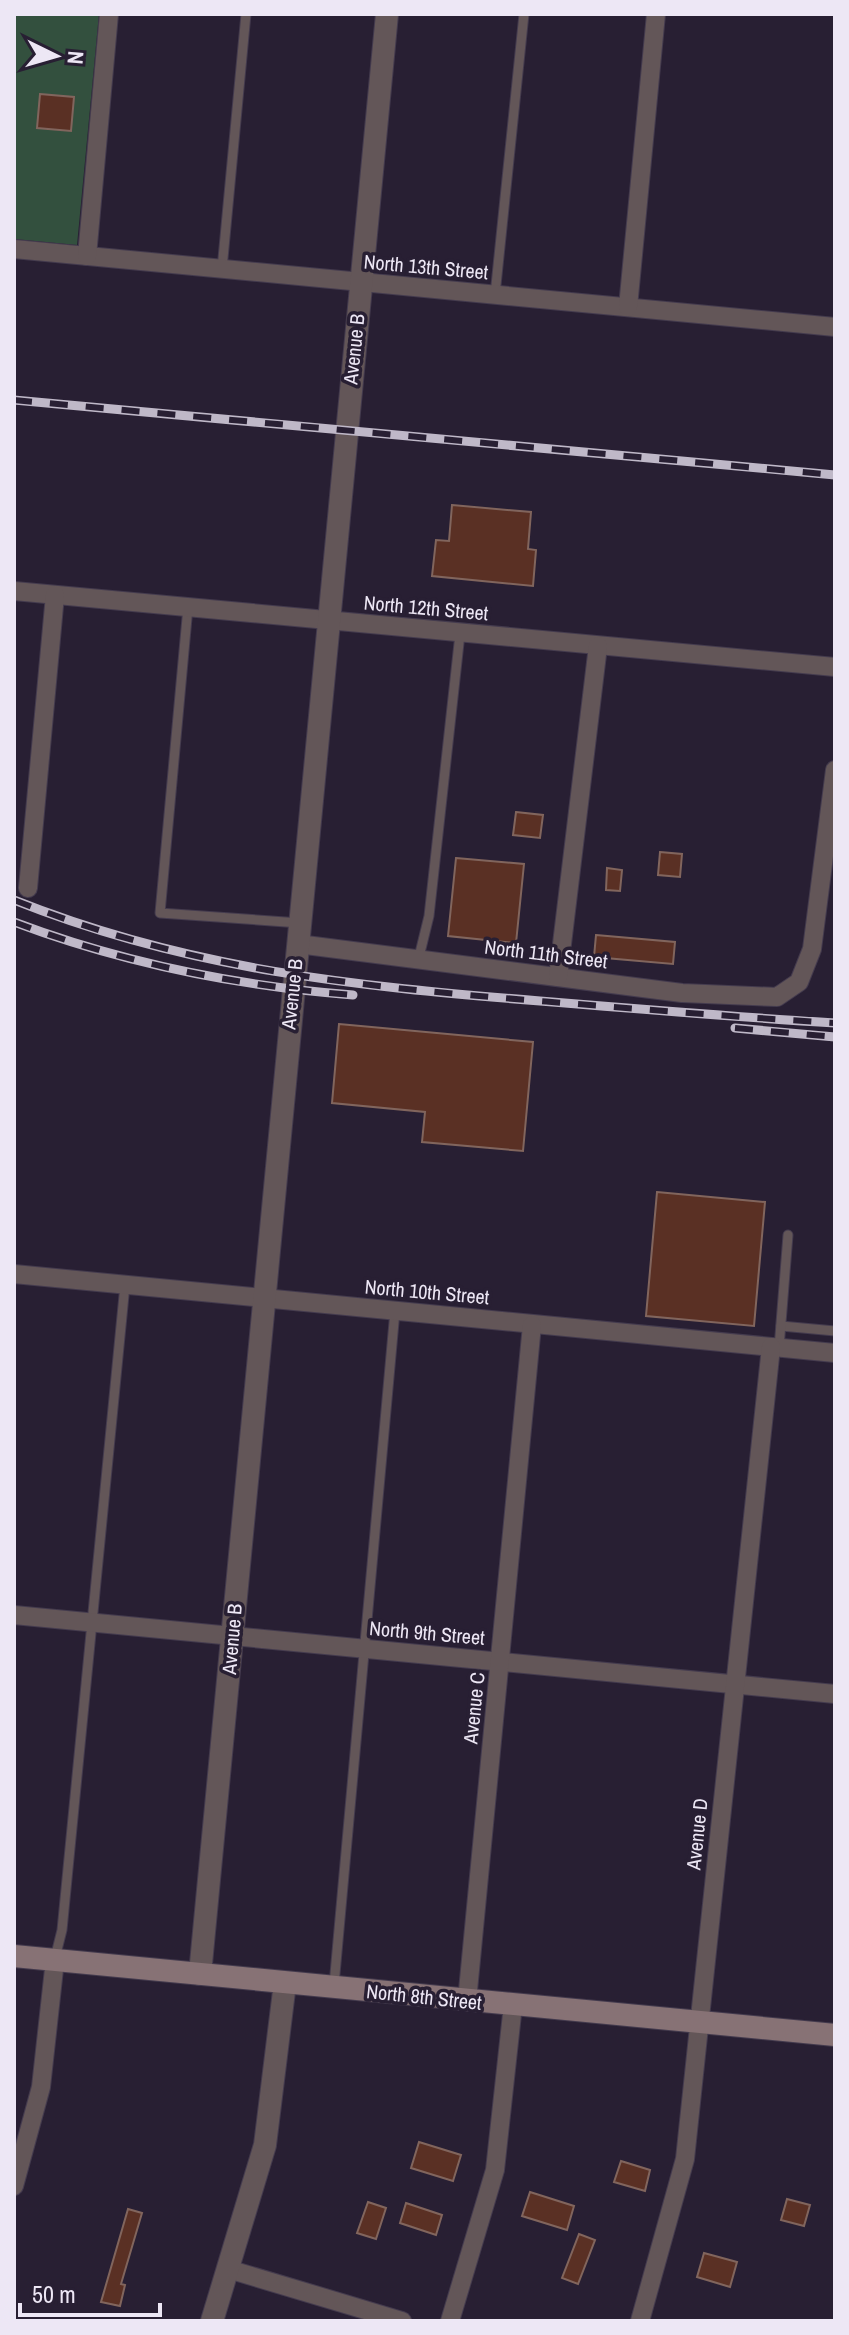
<svg xmlns="http://www.w3.org/2000/svg" width="849" height="2335" font-family="'Archivo Narrow',sans-serif">
  <style>
    .green { fill: #33503e }
    .building { fill: #5a3024; stroke: #81655d; stroke-width: 2 }
    .lines { fill: none; stroke-linecap: round; stroke-linejoin: round }
    .service-casing { stroke: #443b4e; stroke-width: 11 }
    .minor-casing { stroke: #443b4e; stroke-width: 20 }
    .tertiary-casing { stroke: #443b4e; stroke-width: 24 }
    .secondary-casing { stroke: #443b4e; stroke-width: 24 }
    .service { stroke: #635658; stroke-width: 9 }
    .minor { stroke: #635658; stroke-width: 18 }
    .tertiary { stroke: #635658; stroke-width: 22 }
    .secondary { stroke: #877275; stroke-width: 22 }
    .rail-casing { stroke: #bfb8c8; stroke-width: 9 }
    .rail { stroke: #281f33; stroke-width: 6; stroke-dasharray: 18; stroke-linecap: butt }
    .labels { text-anchor: middle; stroke-width: 7; stroke-linejoin: round; paint-order: stroke }
    .street-label { font-size: 20px; fill: #ede7f5; stroke: #281f33 }
  </style>
  <rect width="100%" height="100%" fill="#281f33"/>
  <path class="green" d="M14,14H99L77,245L14,239Z"/>
  <g class="building">
    <path d="M40,94L74,97L71,131L37,128Z"/>
    <path d="M452,505L531,512L528,549L536,550L533,586L432,576L436,540L449,541Z"/>
    <path d="M516,812L543,815L540,838L513,835Z"/>
    <path d="M660,852L682,854L680,877L658,875Z"/>
    <path d="M456,858L524,864L516,943L448,936Z"/>
    <path d="M607,868L622,870L620,891L606,890Z"/>
    <path d="M596,935L675,942L673,964L594,957Z"/>
    <path d="M339,1024L533,1042L523,1151L422,1142L425,1112L332,1103Z"/>
    <path d="M657,1192L765,1202L754,1326L646,1316Z"/>
    <path d="M419,2142L461,2155L453,2181L411,2168Z"/>
    <path d="M621,2161L650,2170L645,2191L614,2182Z"/>
    <path d="M530,2192L574,2206L567,2230L522,2216Z"/>
    <path d="M787,2199L810,2205L804,2226L781,2220Z"/>
    <path d="M368,2202L386,2208L376,2239L357,2233Z"/>
    <path d="M406,2203L442,2215L436,2235L400,2223Z"/>
    <path d="M128,2209L142,2213L121,2284L125,2285L120,2306L101,2302Z"/>
    <path d="M579,2234L595,2240L578,2284L562,2278Z"/>
    <path d="M704,2253L737,2262L730,2287L697,2277Z"/>
  </g>
  <g class="lines">
    <g class="service-casing">
      <g id="service">
        <path d="M222,269L246,14"/>
        <path d="M495,295L524,14"/>
        <path d="M188,607L160,913L300,923"/>
        <path d="M418,961L429,916L460,634"/>
        <path d="M781,1326L835,1331"/>
        <path d="M779,1348L788,1235"/>
        <path d="M55,1958L62,1930L125,1285"/>
        <path d="M334,1985L395,1311"/>
      </g>
    </g>
    <g class="minor-casing">
      <g id="minor">
        <path d="M14,249L835,327"/>
        <path d="M87,256L109,14"/>
        <path d="M628,307L656,14"/>
        <path d="M14,591L835,667"/>
        <path d="M28,888L55,595"/>
        <path d="M298,944L682,993L777,997L799,982L812,949L835,770"/>
        <path d="M558,977L598,646"/>
        <path d="M14,1274L835,1353"/>
        <path d="M14,1615L835,1694"/>
        <path d="M467,2001L532,1325"/>
        <path d="M14,2186L41,2087L55,1960"/>
        <path d="M228,2269L402,2321"/>
        <path d="M450,2321L495,2170L513,2005"/>
        <path d="M640,2321L685,2159L771,1347"/>
      </g>
    </g>
    <g class="tertiary-casing">
      <g id="tertiary">
        <path d="M200,1974L387,14"/>
        <path d="M212,2321L265,2145L285,1983"/>
      </g>
    </g>
    <g class="secondary-casing">
      <path id="secondary" d="M14,1956L835,2035"/>
    </g>
    <use href="#service" class="service"/>
    <use href="#minor" class="minor"/>
    <use href="#tertiary" class="tertiary"/>
    <use href="#secondary" class="secondary"/>
    <g class="rail-casing">
      <g id="rail">
        <path d="M14,400L835,475"/>
        <path d="M14,900C190,970 354,986 540,1001C638,1009 736,1017 835,1023"/>
        <path d="M14,922C123,963 237,986 353,995"/>
        <path d="M735,1028L835,1037"/>
      </g>
    </g>
    <use href="#rail" class="rail"/>
  </g>
  <g class="labels">
    <g class="street-label">
      <text transform="translate(426 267) rotate(5)" y="7">North 13th Street</text>
      <text transform="translate(354 349) rotate(-84)" y="7">Avenue B</text>
      <text transform="translate(426 608) rotate(5)" y="7">North 12th Street</text>
      <text transform="translate(546 954) rotate(7)" y="7">North 11th Street</text>
      <text transform="translate(292 994) rotate(-84)" y="7">Avenue B</text>
      <text transform="translate(427 1292) rotate(5)" y="7">North 10th Street</text>
      <text transform="translate(427 1633) rotate(5)" y="7">North 9th Street</text>
      <text transform="translate(232 1639) rotate(-85)" y="7">Avenue B</text>
      <text transform="translate(474 1708) rotate(-84)" y="7">Avenue C</text>
      <text transform="translate(697 1834) rotate(-84)" y="7">Avenue D</text>
      <text transform="translate(424 1997) rotate(6)" y="7">North 8th Street</text>
    </g>
  </g>
  <rect width="849" height="2335" fill="none" stroke="#ede7f5" stroke-width="32"/>
  <g transform="translate(56 56) rotate(95)" stroke="#281f33" stroke-width="6" paint-order="stroke">
  <path d="M0-6L14 30L0 20L-14 30Z" fill="#ede7f5"/>
  <text y="-12" font-size="22" font-weight="bold" text-anchor="middle" fill="#ede7f5">N</text>
  </g>
  <path d="M20 2303v12h140v-12" fill="none" stroke="#ede7f5" stroke-width="4"/>
  <text x="32" y="2303" font-size="24" fill="#ede7f5" stroke="#281f33" stroke-width="6" paint-order="stroke">50 m</text>
</svg>
